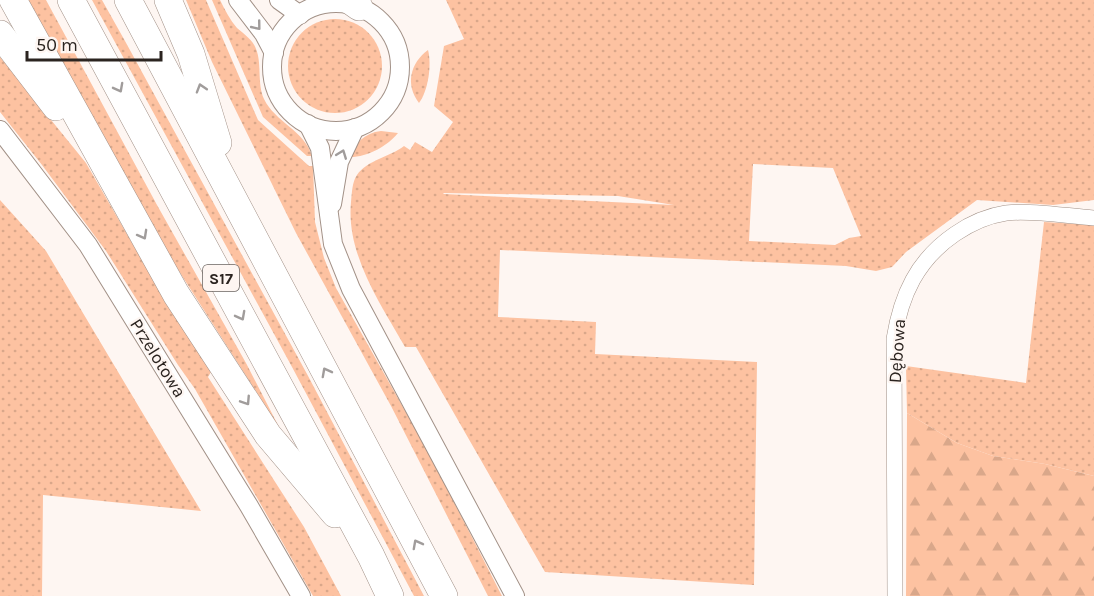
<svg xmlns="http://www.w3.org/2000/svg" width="1094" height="596" font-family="Karla,sans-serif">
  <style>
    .green { fill: url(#green-dots); fill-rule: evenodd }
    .forest { fill: url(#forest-firs) }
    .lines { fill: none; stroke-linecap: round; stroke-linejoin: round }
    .minor-casing { stroke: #a29187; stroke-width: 16 }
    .tertiary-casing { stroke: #a29187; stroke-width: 20 }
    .motorway-casing { stroke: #a29187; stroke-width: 28 }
    .minor { stroke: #fff; stroke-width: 15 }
    .tertiary { stroke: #fff; stroke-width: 18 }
    .motorway { stroke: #fff; stroke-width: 27 }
    .oneway { stroke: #a09c9b }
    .labels { text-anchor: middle; stroke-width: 4.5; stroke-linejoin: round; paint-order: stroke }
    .shield { fill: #fef6f2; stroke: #6a635f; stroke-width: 1.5 }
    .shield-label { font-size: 16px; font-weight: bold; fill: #2b2420 }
    .street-label { font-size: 18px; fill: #2b2420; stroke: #fef6f2 }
  </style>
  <defs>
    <pattern id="green-dots" width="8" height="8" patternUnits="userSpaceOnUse" patternTransform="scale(1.5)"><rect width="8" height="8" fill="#fdc2a1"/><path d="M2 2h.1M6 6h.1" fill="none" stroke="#d9a78a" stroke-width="1.8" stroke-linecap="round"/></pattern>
    <pattern id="forest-firs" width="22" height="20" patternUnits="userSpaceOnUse" patternTransform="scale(1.5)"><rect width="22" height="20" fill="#fdc2a1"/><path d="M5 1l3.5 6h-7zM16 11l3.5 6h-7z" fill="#d9a78a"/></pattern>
  </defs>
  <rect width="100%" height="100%" fill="#fef6f2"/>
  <g class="green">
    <path d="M26,0H46L157,205L246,363L280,429L168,254Z"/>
    <path d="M92,0H102L125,41L307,374L424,596H414L292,367Z"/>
    <path d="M186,0H206L258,120L309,166H313L315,222L324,258L336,288L431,457L502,596H488L391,406L296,233L212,62Z"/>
    <path d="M212,0H220C225,10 230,20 237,28C244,34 253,40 256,49C262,63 257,83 264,99C275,122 305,131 312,156H307L263,117Z"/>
    <path d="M446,0H1094V200L1053,205L977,200L906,252L892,267L876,271L846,266L500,250L498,317L596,322L595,354L757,362L754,585L545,572L416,347H405C380,303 346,254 351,202C352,193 352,182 357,175C367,160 390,157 404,146L410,150L415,142L432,152L453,122L434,106L444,46L464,39ZM753,164L833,168L861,236L849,238L835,245L749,241ZM443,193L618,196L674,205L444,194Z"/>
    <circle cx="335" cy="66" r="47"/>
    <path d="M428,50C432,65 428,91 419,103C405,85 410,63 428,50Z"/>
    <path d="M0,57L86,163L154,281L211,372L208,377L304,527L341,596H313L195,389L178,365L106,251L42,165L0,112Z"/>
    <path d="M381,131L398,133C388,146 366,158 348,157C356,143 364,133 381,131Z"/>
    <path d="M0,200L46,251L201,511L43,495L42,596H0Z"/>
    <path d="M1044,222L1094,225V476L1045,464L993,456L957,443L907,413L906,366L1026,383Z"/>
  </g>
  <path class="forest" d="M907,413L957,443L993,456L1045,464L1094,476V596H906Z"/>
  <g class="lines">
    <g class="minor-casing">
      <path id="minor" d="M895,596L894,339C901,295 917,260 955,234C971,223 986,216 1006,213C1033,210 1066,216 1094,218"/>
    </g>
    <g class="tertiary-casing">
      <g id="tertiary">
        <path d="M238,0L264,34L274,53"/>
        <path d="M279,0L300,15"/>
        <circle cx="336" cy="67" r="64"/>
        <path d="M308,124L320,148L333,244L351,289L515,596"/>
        <path d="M0,130L88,245L249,506L301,596"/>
        <path d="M332,204L339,162L355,128"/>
      </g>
    </g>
    <g class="motorway-casing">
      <g id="motorway">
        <path d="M13,0L176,294L268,435L335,514"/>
        <path d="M71,0L371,556L390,596"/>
        <path d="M128,0L444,596"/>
        <path d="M168,0L191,54L218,143"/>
        <path d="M349,0L359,7"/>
        <path d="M0,34L56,107"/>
      </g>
    </g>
    <use href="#minor" class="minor"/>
    <use href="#tertiary" class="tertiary"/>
    <use href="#motorway" class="motorway"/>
  </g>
  <defs><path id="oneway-chevron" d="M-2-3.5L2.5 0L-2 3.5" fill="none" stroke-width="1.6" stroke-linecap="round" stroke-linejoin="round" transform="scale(1.5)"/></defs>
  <g class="oneway">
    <use href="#oneway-chevron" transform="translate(257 26) rotate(51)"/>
    <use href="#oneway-chevron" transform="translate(119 88) rotate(62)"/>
    <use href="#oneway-chevron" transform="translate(201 88) rotate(-107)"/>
    <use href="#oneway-chevron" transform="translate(342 154) rotate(-69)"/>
    <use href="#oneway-chevron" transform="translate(143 235) rotate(61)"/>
    <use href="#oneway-chevron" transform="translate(241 316) rotate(62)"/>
    <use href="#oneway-chevron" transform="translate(326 372) rotate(-118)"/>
    <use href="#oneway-chevron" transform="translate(246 401) rotate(57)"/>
    <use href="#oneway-chevron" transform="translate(417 544) rotate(-118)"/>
  </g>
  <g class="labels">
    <rect class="shield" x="203" y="265" width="36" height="26" rx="4.5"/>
    <g class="shield-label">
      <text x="221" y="284">S17</text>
    </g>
    <g class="street-label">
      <text transform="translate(897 351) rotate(-86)" y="6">Dębowa</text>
      <text transform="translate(158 358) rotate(58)" y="6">Przelotowa</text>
    </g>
  </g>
  <path d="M27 51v9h134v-9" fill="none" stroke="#2b2420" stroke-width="3"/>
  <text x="36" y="51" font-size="18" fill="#2b2420" stroke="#fef6f2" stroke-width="4.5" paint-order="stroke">50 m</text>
</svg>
